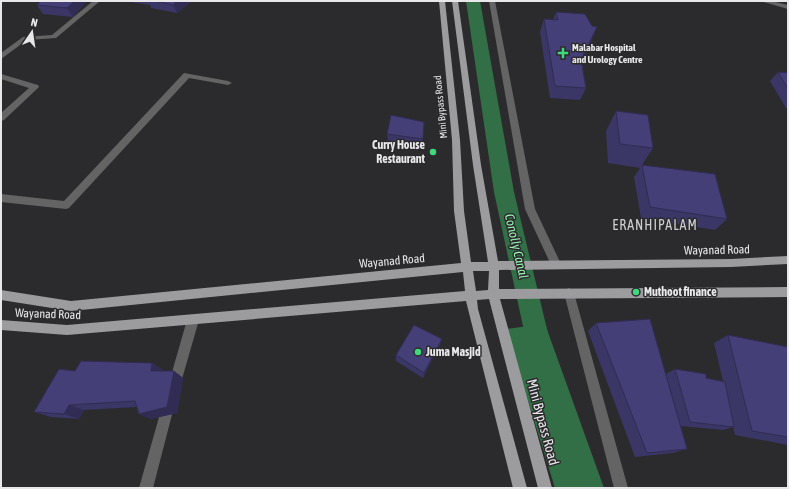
<svg xmlns="http://www.w3.org/2000/svg" width="789" height="489" font-family="'Asap Condensed',sans-serif">
  <style>
    .water { fill: #326f46 }
    .lines { fill: none; stroke-linecap: round; stroke-linejoin: round }
    .canal { fill: #326f46; fill-rule: evenodd }
    .minor { fill: #646465; fill-rule: evenodd }
    .primary { fill: #9c9c9f; fill-rule: evenodd }
    .wall { fill: #3a3665 }
    .shaded-wall { fill: #302c53 }
    .building { fill: #443f76; stroke: #302c53 }
    .poi-dot { fill: #41d77c; stroke: #2b2b2d; stroke-width: 1.5 }
    .labels { text-anchor: middle; stroke-width: 3; stroke-linejoin: round; paint-order: stroke }
    .far-poi-label { font-size: 10px; font-weight: bold; fill: #e8e8ea; stroke: #2b2b2d; text-anchor: start }
    .far-street-label { font-size: 10px; fill: #e8e8ea; stroke: #2b2b2d }
    .poi-label { font-size: 12px; font-weight: bold; fill: #e8e8ea; stroke: #2b2b2d; text-anchor: start }
    .street-label { font-size: 12px; fill: #e8e8ea; stroke: #2b2b2d }
    .water-label { font-size: 13px; font-style: italic; fill: #9ef6b7; stroke: #2b2b2d }
    .quarter-label { font-size: 14px; letter-spacing: 1px; fill: #ceced1; stroke: #2b2b2d }
    .near-street-label { font-size: 14px; fill: #e8e8ea; stroke: #2b2b2d }
  </style>
  <rect width="100%" height="100%" fill="#2b2b2d"/>
  <path class="water" d="M545,324L604,488H555L506,329Z"/>
  <g class="lines">
    <path class="canal" d="M466,1H480L514,192L553,354L550,362L541,366L532,362L529,354L494,192Z"/>
    <g class="minor">
      <path d="M93,1H100L56,38L27,40L1,59V53L23,37L52,35Z"/>
      <path d="M489,1H495L535,209L561,264L560,267L556,268L552,267L525,209Z"/>
      <path d="M760,1H771L788,5V9Z"/>
      <path d="M184,73L228,81L232,83L228,85L189,78L69,208L66,209L1,202V194L64,201Z"/>
      <path d="M1,74L38,85L39,87L4,120L1,121V113L29,88L1,79Z"/>
      <path d="M569,288L573,290L574,293L628,488H614L564,293L565,290Z"/>
      <path d="M193,315L197,316L199,320L180,386L178,390L174,392L170,390L168,386L187,320L189,316Z"/>
      <path d="M169,397L173,399L175,403L153,488H139L163,403L165,399Z"/>
    </g>
    <path class="primary" d="M439,1H445L460,140L464,211L471,262H488L473,165L452,1H458L481,165L498,261L731,259L788,256V264L731,267L499,270V289L788,287V297L500,299L552,488H538L489,299L477,300L478,309L527,488H513L466,301L67,335L1,330V320L67,325L465,291L463,272L71,311L1,300V290L71,301L461,263L454,211L452,140ZM473,271H489L488,290L476,291Z"/>
  </g>
  <g class="wall">
    <path d="M87,1L73,17L43,14L37,5Z"/>
    <path d="M125,1H192L177,13L151,8L150,5Z"/>
    <path d="M556,12L592,40L582,62L586,88L580,100L550,98L540,32L544,19L553,20Z"/>
    <path d="M778,72L788,73V108H786L770,81Z"/>
    <path d="M616,111L653,148L642,165L727,219L715,230L641,218L634,177L640,168L608,163L606,131Z"/>
    <path d="M424,122L422,147L388,142L387,134Z"/>
    <path d="M596,323L672,396L666,374L675,369L706,378L723,381L714,343L728,335L788,347V445L735,435L733,427L723,430L681,426L687,449L673,453L635,457L588,331Z"/>
    <path d="M442,339L440,345L423,378L396,361V355Z"/>
    <path d="M152,363L163,370V371H174L183,378L177,413L151,419L139,414L137,407L84,410L79,419L51,417L34,412L75,371Z"/>
  </g>
  <g class="shaded-wall">
    <path d="M74,1H87L73,17L67,8Z"/>
    <path d="M177,1H192L177,13L173,5Z"/>
    <path d="M597,27L592,40L576,73L581,60Z"/>
    <path d="M442,339L440,345L423,378L424,373Z"/>
    <path d="M152,363L163,370L161,378L151,371Z"/>
    <path d="M174,371L183,378L177,413L151,419L139,414Z"/>
    <path d="M69,405L84,410L79,419L64,414Z"/>
  </g>
  <g class="building">
    <path d="M41,1H74L67,8L37,5Z"/>
    <path d="M155,1H177L173,5Z"/>
    <path d="M556,12L585,14L592,26L597,27L581,60L586,88L555,86L544,19L558,20Z"/>
    <path d="M778,72L788,73V89Z"/>
    <path d="M616,111L648,115L653,148L620,144Z"/>
    <path d="M391,115L424,122L423,139L387,134Z"/>
    <path d="M642,165L715,174L727,219L650,207Z"/>
    <path d="M650,319L687,449L647,453L596,323Z"/>
    <path d="M414,325L442,339L424,373L396,355Z"/>
    <path d="M728,335L788,347V437L752,431Z"/>
    <path d="M81,361L152,363L151,371H174L167,407L139,414L135,401L69,405L64,414L34,412L59,369L75,371Z"/>
    <path d="M675,369L706,374V378L725,382L734,427L690,422Z"/>
  </g>
  <g class="poi-dot">
    <path d="M561 47h4v4h4v4h-4v4h-4v-4h-4v-4h4z"/>
    <circle cx="433" cy="152" r="4"/>
    <circle cx="636" cy="292" r="4"/>
    <circle cx="418" cy="352" r="4"/>
  </g>
  <g class="labels">
    <g class="far-poi-label">
      <text x="572" y="51">Malabar Hospital<tspan x="572" dy="12">and Urology Centre</tspan></text>
    </g>
    <g class="far-street-label">
      <text transform="translate(440 107) rotate(-96)" y="4">Mini Bypass Road</text>
    </g>
    <g class="poi-label">
      <text x="425" y="149" text-anchor="end">Curry House<tspan x="425" dy="14">Restaurant</tspan></text>
      <text x="644" y="296">Muthoot finance</text>
      <text x="426" y="356">Juma Masjid</text>
    </g>
    <g class="street-label">
      <text transform="translate(717 250) rotate(-1)" y="4">Wayanad Road</text>
      <text transform="translate(392 261) rotate(-5)" y="4">Wayanad Road</text>
      <text transform="translate(48 314) rotate(2)" y="4">Wayanad Road</text>
    </g>
    <g class="water-label">
      <text transform="translate(517 246) rotate(77)" y="5">Conolly Canal</text>
    </g>
    <g class="quarter-label">
      <text x="655" y="230">ERANHIPALAM</text>
    </g>
    <g class="near-street-label">
      <text transform="translate(543 422) rotate(75)" y="5">Mini Bypass Road</text>
    </g>
  </g>
  <rect width="789" height="489" fill="none" stroke="#e8e8ea" stroke-width="4"/>
  <g transform="translate(32 32) rotate(13)" stroke="#2b2b2d" stroke-width="3" paint-order="stroke">
  <path d="M0-3L7 15L0 10L-7 15Z" fill="#e8e8ea"/>
  <text y="-6" font-size="11" font-weight="bold" text-anchor="middle" fill="#e8e8ea">N</text>
  </g>
</svg>
